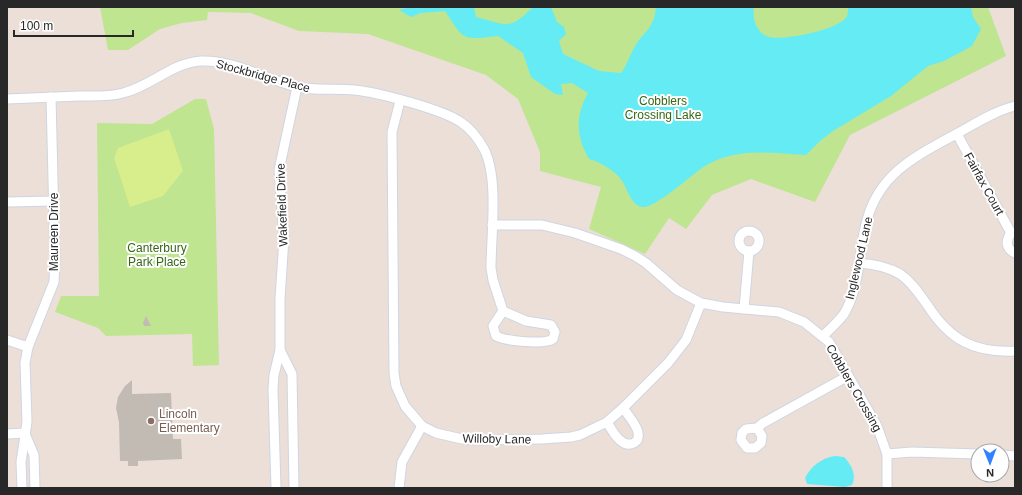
<svg xmlns="http://www.w3.org/2000/svg" width="1022" height="495" font-family="Arial,sans-serif">
  <style>
    .green { fill: #bfe591 }
    .pitch { fill: #d8ed8c }
    .water { fill: #65ebf3 }
    .building { fill: #c2bbb4 }
    .lines { fill: none; stroke-linecap: round; stroke-linejoin: round }
    .minor-casing { stroke: #ced6e2; stroke-width: 11 }
    .minor { stroke: #fff; stroke-width: 9 }
    .education-dot { fill: #8d6e63; stroke: #fff; stroke-width: 1.5 }
    .labels { text-anchor: middle; stroke-width: 4; stroke-linejoin: round; paint-order: stroke }
    .street-label { font-size: 12px; fill: #282828; stroke: #fff }
    .park-label { font-size: 12px; fill: #376716; stroke: #fff }
    .education-label { font-size: 12px; fill: #785e54; stroke: #fff; text-anchor: start }
  </style>
  <rect width="100%" height="100%" fill="#ebdfd8"/>
  <g class="green">
    <path d="M100,7H988L1006,56L850,135L815,202L751,179L712,195L686,229L669,218L645,254L589,229L601,187L540,171V152L518,99L486,75L368,34L299,31L251,13L208,12L207,20L182,23L160,29L128,50H108Z"/>
    <path d="M195,99H206L214,129L219,365L193,366L192,334L106,336L98,328L55,312L61,296H99L97,123L152,124Z"/>
  </g>
  <path class="pitch" d="M169,129L183,171L163,196L130,207L114,158L118,148Z"/>
  <g class="water">
    <path d="M409,7H474L476,17C508,25 509,31 533,7H551L557,22L564,27L566,34L559,41L563,54L599,71L621,73C627,65 629,57 634,48C644,30 654,30 656,7H754C752,19 756,33 769,37C783,41 840,30 847,16C848,14 848,10 848,7H971L973,17L981,29L972,46L944,61L928,66L891,96L833,131L820,141L806,155C771,153 737,147 705,166C692,174 655,209 642,207C630,205 627,186 620,178C613,170 600,162 589,159C576,137 575,116 588,93L572,83L561,84L563,95L555,94L531,77L523,53L498,36C461,40 465,41 445,11L421,13L411,17L399,10Z"/>
    <path d="M835,456L844,457C851,464 857,475 852,485L845,487L807,484L805,478C811,466 822,458 835,456Z"/>
  </g>
  <g class="building">
    <path d="M146,316L151,326H144L143,323Z"/>
    <path d="M132,380V394L171,393L173,439H181L182,459L138,461V466H128V461H120L119,422L116,408L118,397L125,386Z"/>
  </g>
  <g class="lines">
    <g class="minor-casing">
      <g id="minor">
        <path d="M7,99C31,98 55,97 79,96C94,96 109,97 123,93C152,86 171,63 201,61C236,60 265,80 298,87C316,91 335,88 354,90C377,92 445,110 462,123C471,129 479,140 484,149C499,178 491,235 491,268L493,280L503,311L526,321L551,325L555,332L553,339C544,345 506,341 496,336L493,326L503,311"/>
        <path d="M400,101L392,132L394,373L396,386L405,406L422,426L436,433L462,439L475,440L542,439L571,437L580,435L607,422L623,408L668,363L686,340L701,303"/>
        <path d="M957,134L1011,233"/>
        <path d="M7,202L54,201"/>
        <path d="M492,225H542L575,233L621,249L635,256L646,263L677,290L701,303L723,307L779,312L804,322L829,342L877,426L887,454V488"/>
        <circle cx="749" cy="241" r="10"/>
        <path d="M1015,232L1011,233C1005,241 1006,249 1015,253"/>
        <path d="M859,263C873,264 888,267 900,274C912,282 920,295 928,306C950,340 974,353 1015,351"/>
        <path d="M744,309L749,251"/>
        <path d="M823,336C830,329 838,322 844,314C861,285 858,251 867,220C880,172 918,155 958,133C976,123 995,111 1015,106"/>
        <path d="M7,340L28,347"/>
        <path d="M280,350L292,374L294,488"/>
        <path d="M607,422C612,430 621,449 634,443C638,441 639,437 638,432C636,424 628,415 623,408"/>
        <path d="M757,428L762,436L761,443L755,448H747L741,440L742,433L746,429L757,428L763,423L848,376"/>
        <path d="M7,434L25,433"/>
        <path d="M25,434L34,455L35,488"/>
        <path d="M887,454L912,452L978,454"/>
        <path d="M1002,455L1015,456"/>
        <path d="M22,488L21,462L27,422L25,363L28,347L54,282L55,262L51,97"/>
        <path d="M276,488L273,389L274,375L280,350V299L284,238L279,170L297,87"/>
        <path d="M399,488L402,462L422,426"/>
      </g>
    </g>
    <use href="#minor" class="minor"/>
  </g>
  <circle class="education-dot" cx="151" cy="421" r="4"/>
  <g class="labels">
    <g class="street-label">
      <text transform="translate(263 76) rotate(15)" y="4">Stockbridge Place</text>
      <text transform="translate(984 184) rotate(61)" y="4">Fairfax Court</text>
      <text transform="translate(282 205) rotate(-92)" y="4">Wakefield Drive</text>
      <text transform="translate(54 232) rotate(-90)" y="4">Maureen Drive</text>
      <text transform="translate(859 258) rotate(-77)" y="4">Inglewood Lane</text>
      <text transform="translate(854 388) rotate(60)" y="4">Cobblers Crossing</text>
      <text transform="translate(497 439) rotate(1)" y="4">Willoby Lane</text>
    </g>
    <g class="park-label">
      <text x="663" y="105">Cobblers<tspan x="663" dy="14">Crossing Lake</tspan></text>
      <text x="157" y="252">Canterbury<tspan x="157" dy="14">Park Place</tspan></text>
    </g>
    <g class="education-label">
      <text x="159" y="418">Lincoln<tspan x="159" dy="14">Elementary</tspan></text>
    </g>
  </g>
  <rect width="1022" height="495" fill="none" stroke="#282828" stroke-width="16"/>
  <g transform="translate(990 463) rotate(179)"><circle r="19" fill="#ffffff" stroke="#a9a9a9"/>
  <path d="M0-3L7 15L0 10L-7 15Z" fill="#3182ff"/>
  <text y="-6" font-size="11" font-weight="bold" text-anchor="middle" fill="#282828">N</text>
  </g>
  <path d="M14 30v6h119v-6" fill="none" stroke="#282828" stroke-width="2"/>
  <text x="20" y="30" font-size="12" fill="#282828" stroke="#ffffff" stroke-width="3" paint-order="stroke">100 m</text>
</svg>
